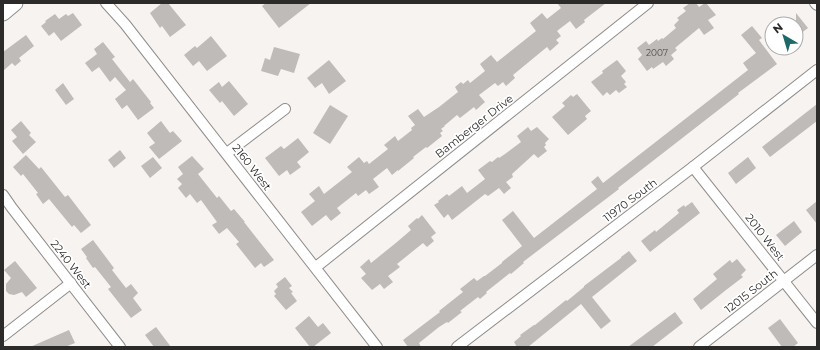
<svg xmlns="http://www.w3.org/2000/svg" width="820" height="350" font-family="Montserrat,sans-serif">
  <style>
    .building { fill: #bfbbb9 }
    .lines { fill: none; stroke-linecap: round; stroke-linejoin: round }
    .minor-casing { stroke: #908c8a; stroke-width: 12 }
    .secondary-casing { stroke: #908c8a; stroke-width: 17 }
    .minor { stroke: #fff; stroke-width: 10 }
    .secondary { stroke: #fff; stroke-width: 15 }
    .labels { text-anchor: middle; stroke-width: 3.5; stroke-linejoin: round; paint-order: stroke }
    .number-label { font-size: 9px; fill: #514f4e }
    .street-label { font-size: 11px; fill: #2c2b2a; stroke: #fff }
  </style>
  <rect width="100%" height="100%" fill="#f7f3f1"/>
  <g class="building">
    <path d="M162,3H168L186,25L170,37L162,26L160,28L150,13Z"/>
    <path d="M266,3H311L279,28L262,6Z"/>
    <path d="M557,3H606L584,20L585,22L576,29L570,21L557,31L561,36L556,40L559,43L550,51L547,47L513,75L515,78L506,86L503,82L498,86L495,83L479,95L485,102L476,110L474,107L460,118L457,115L444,126H445L441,129L443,131L440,133L442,136L427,148L426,147L413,157L414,158L398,171V170L392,175L387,168L373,179L379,187L369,194L366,190L358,196L356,193L337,208L341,213L331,221L326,215L312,226L301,212L315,201L309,194L319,186L324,194L352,172L347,167L359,157L364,163L367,161L369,164L388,149L384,145L395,136L398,141L412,130L411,128L415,125L408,116L418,109L424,117L439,107L458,92L455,87L461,82L463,84L468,80L470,83L485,71L480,64L491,55L497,62L536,31L530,23L542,13L547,19L561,8Z"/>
    <path d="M690,3H696L699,7L705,3H706L716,15L708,20L714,28L704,35L699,28L675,48L677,50L671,55L674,59L666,66L663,62L653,69L652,67L647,71L638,59L642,55L637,48L646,41L649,45L657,39L658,41L662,38L663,39L676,28L674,25L679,20L677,18L686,11L683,8Z"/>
    <path d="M73,13L82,25L61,41L54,32L49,36L41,26L46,22L45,21L55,14L59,19L66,14L68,16Z"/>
    <path d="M796,13L808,28L796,37Z"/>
    <path d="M752,26L762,38L759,40L777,64L738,93L739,94L618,188L619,189L523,262L524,263L511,274L510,273L486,292L487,293L480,299L478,297L460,311L462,312L448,323L447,322L439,327L419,343L421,347H408L403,340L440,312L439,311L463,292L460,289L474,278L477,281L484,276H485L502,263V262L522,246L502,220L513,211L534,238L597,189L591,182L598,176L603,183L748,70L743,63L756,53L741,35Z"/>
    <path d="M26,35L34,46L19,58L21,61L15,66L12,63L3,71V52Z"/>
    <path d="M211,36L227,56L207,71L199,61L193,66L184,55L195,46L197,48Z"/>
    <path d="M103,42L115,57L112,59L130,82L133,79L151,102L150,103L154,108L138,120L127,105L122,109L115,99L126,90L115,77L110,82L99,67L92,72L85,63L97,54L94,49Z"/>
    <path d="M274,47L300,54L294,73L281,69L278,76L261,71L265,58L270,60Z"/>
    <path d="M329,60L346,81L329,94L322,83L315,88L307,78Z"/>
    <path d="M617,60L626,71L621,76L626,82L624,84L627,87L619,93L616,90L610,95L607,92L603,96L591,82L603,73L602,71Z"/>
    <path d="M229,81L248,104L234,116L222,101L220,103L209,90L219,82L222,87Z"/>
    <path d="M63,83L74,99L66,105L55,90Z"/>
    <path d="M577,94L591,111L585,116L587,119L568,135L552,117L565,106L562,103L571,95L573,97Z"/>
    <path d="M817,104V121L770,157L762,147Z"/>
    <path d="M330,105L348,116L330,144L313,133Z"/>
    <path d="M21,121L31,133L29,135L36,142L23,154L12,141L17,137L11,130Z"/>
    <path d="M161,121L170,133L173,131L182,141L159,159L149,147L155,143L147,133Z"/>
    <path d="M528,127L531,131L537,127L549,139L545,143L546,145L544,147L547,151L538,158L534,154L512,174L513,177L506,182L511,188L504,194L499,188L488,196L485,194L452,220L448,214L444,218L434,205L439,202L438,201L447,194L449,196L462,186L467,193L485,179L478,170L490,161L492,162L498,157L499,158L505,154L521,142L517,136Z"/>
    <path d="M298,138L309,152L297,162L301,167L290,175L287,170L279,176L265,158L281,146L284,149Z"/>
    <path d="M120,150L126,158L114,168L108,160Z"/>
    <path d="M26,155L39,169L41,167L65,197L68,195L91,225L81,233L74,225L72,227L49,199L43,204L36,194L38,193L23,174L21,176L13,167Z"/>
    <path d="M192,156L204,169L198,174L217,198L219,196L231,211L234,209L245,222H244L274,260L264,267L261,263L255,268L236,244L239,242L227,228L219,234L212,225L217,222L201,200L197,203L190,194L186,198L178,188L182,184L177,179L183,174L178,167Z"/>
    <path d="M153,157L162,168L150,178L141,166Z"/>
    <path d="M748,157L756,168L736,184L728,173Z"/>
    <path d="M817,201V224L806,210Z"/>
    <path d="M692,202L700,213L650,252L641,241L655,230L656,232L679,213L677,210L684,205L685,207Z"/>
    <path d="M422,215L436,233L431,237L434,241L427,247L423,243L397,264L400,267L388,276L393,282L384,289L380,284L372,290L361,278L366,274L360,267L369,259L371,263L397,242L411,230L408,226L417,218L418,219Z"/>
    <path d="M794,221L802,232L785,246L776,235Z"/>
    <path d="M93,240L114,268L112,270L126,288L131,284L138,293L133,298L142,310L131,318L108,289L111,287L95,267L93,268L86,258L87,257L81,249Z"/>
    <path d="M629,251L637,261L592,297L611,321L601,329L581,304L528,347H517L514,342L521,336L520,335L534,325H535L566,300L567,301L584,287V286L621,258V257Z"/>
    <path d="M737,259L746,270L741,275L743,277L726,290L701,310L693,299L717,279L713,274L730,260L732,263Z"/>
    <path d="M15,261L37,288L26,297L22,292L14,295L9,294L6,291V284L11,278L4,270Z"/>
    <path d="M285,277L292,286L289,288L293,292L291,293L297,301L286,310L274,296L276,294L274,291L278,287L276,284Z"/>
    <path d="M675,312L683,323L652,347H628Z"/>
    <path d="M309,316L318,327L323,323L331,333L313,347H310L295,328Z"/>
    <path d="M780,319L798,343L793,347H782L768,328Z"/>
    <path d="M156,327L171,347H154L145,335Z"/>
    <path d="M69,330L75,343L65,347H30Z"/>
  </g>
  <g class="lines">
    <g class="minor-casing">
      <g id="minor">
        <path d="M106,3L125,24L377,347"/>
        <path d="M815,3L817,5"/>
        <path d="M227,153L285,109"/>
        <path d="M693,167L817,323"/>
        <path d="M3,195L12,208L120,347"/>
        <path d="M316,267L648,3"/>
        <path d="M3,336L71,283"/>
        <path d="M457,347L693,167L817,70"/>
        <path d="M699,347L817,255"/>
      </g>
    </g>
    <g class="secondary-casing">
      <path id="secondary" d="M3,13L15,3"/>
    </g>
    <use href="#minor" class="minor"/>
    <use href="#secondary" class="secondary"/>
  </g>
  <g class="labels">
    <g class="number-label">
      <text x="657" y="56">2007</text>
    </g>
    <g class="street-label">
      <text transform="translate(474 126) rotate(-38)" y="4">Bamberger Drive</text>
      <text transform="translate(252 167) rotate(52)" y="4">2160 West</text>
      <text transform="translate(630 200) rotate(-37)" y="4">11970 South</text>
      <text transform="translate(765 237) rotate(52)" y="4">2010 West</text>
      <text transform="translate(71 264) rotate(52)" y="4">2240 West</text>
      <text transform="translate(751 291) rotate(-38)" y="4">12015 South</text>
    </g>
  </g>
  <rect width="820" height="350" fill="none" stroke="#2c2b2a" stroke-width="8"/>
  <g transform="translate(784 36) rotate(322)"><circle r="19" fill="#ffffff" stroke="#abaaaa"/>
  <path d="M0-3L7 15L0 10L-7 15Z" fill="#1d6967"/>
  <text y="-6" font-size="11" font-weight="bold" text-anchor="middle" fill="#2c2b2a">N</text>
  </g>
</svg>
